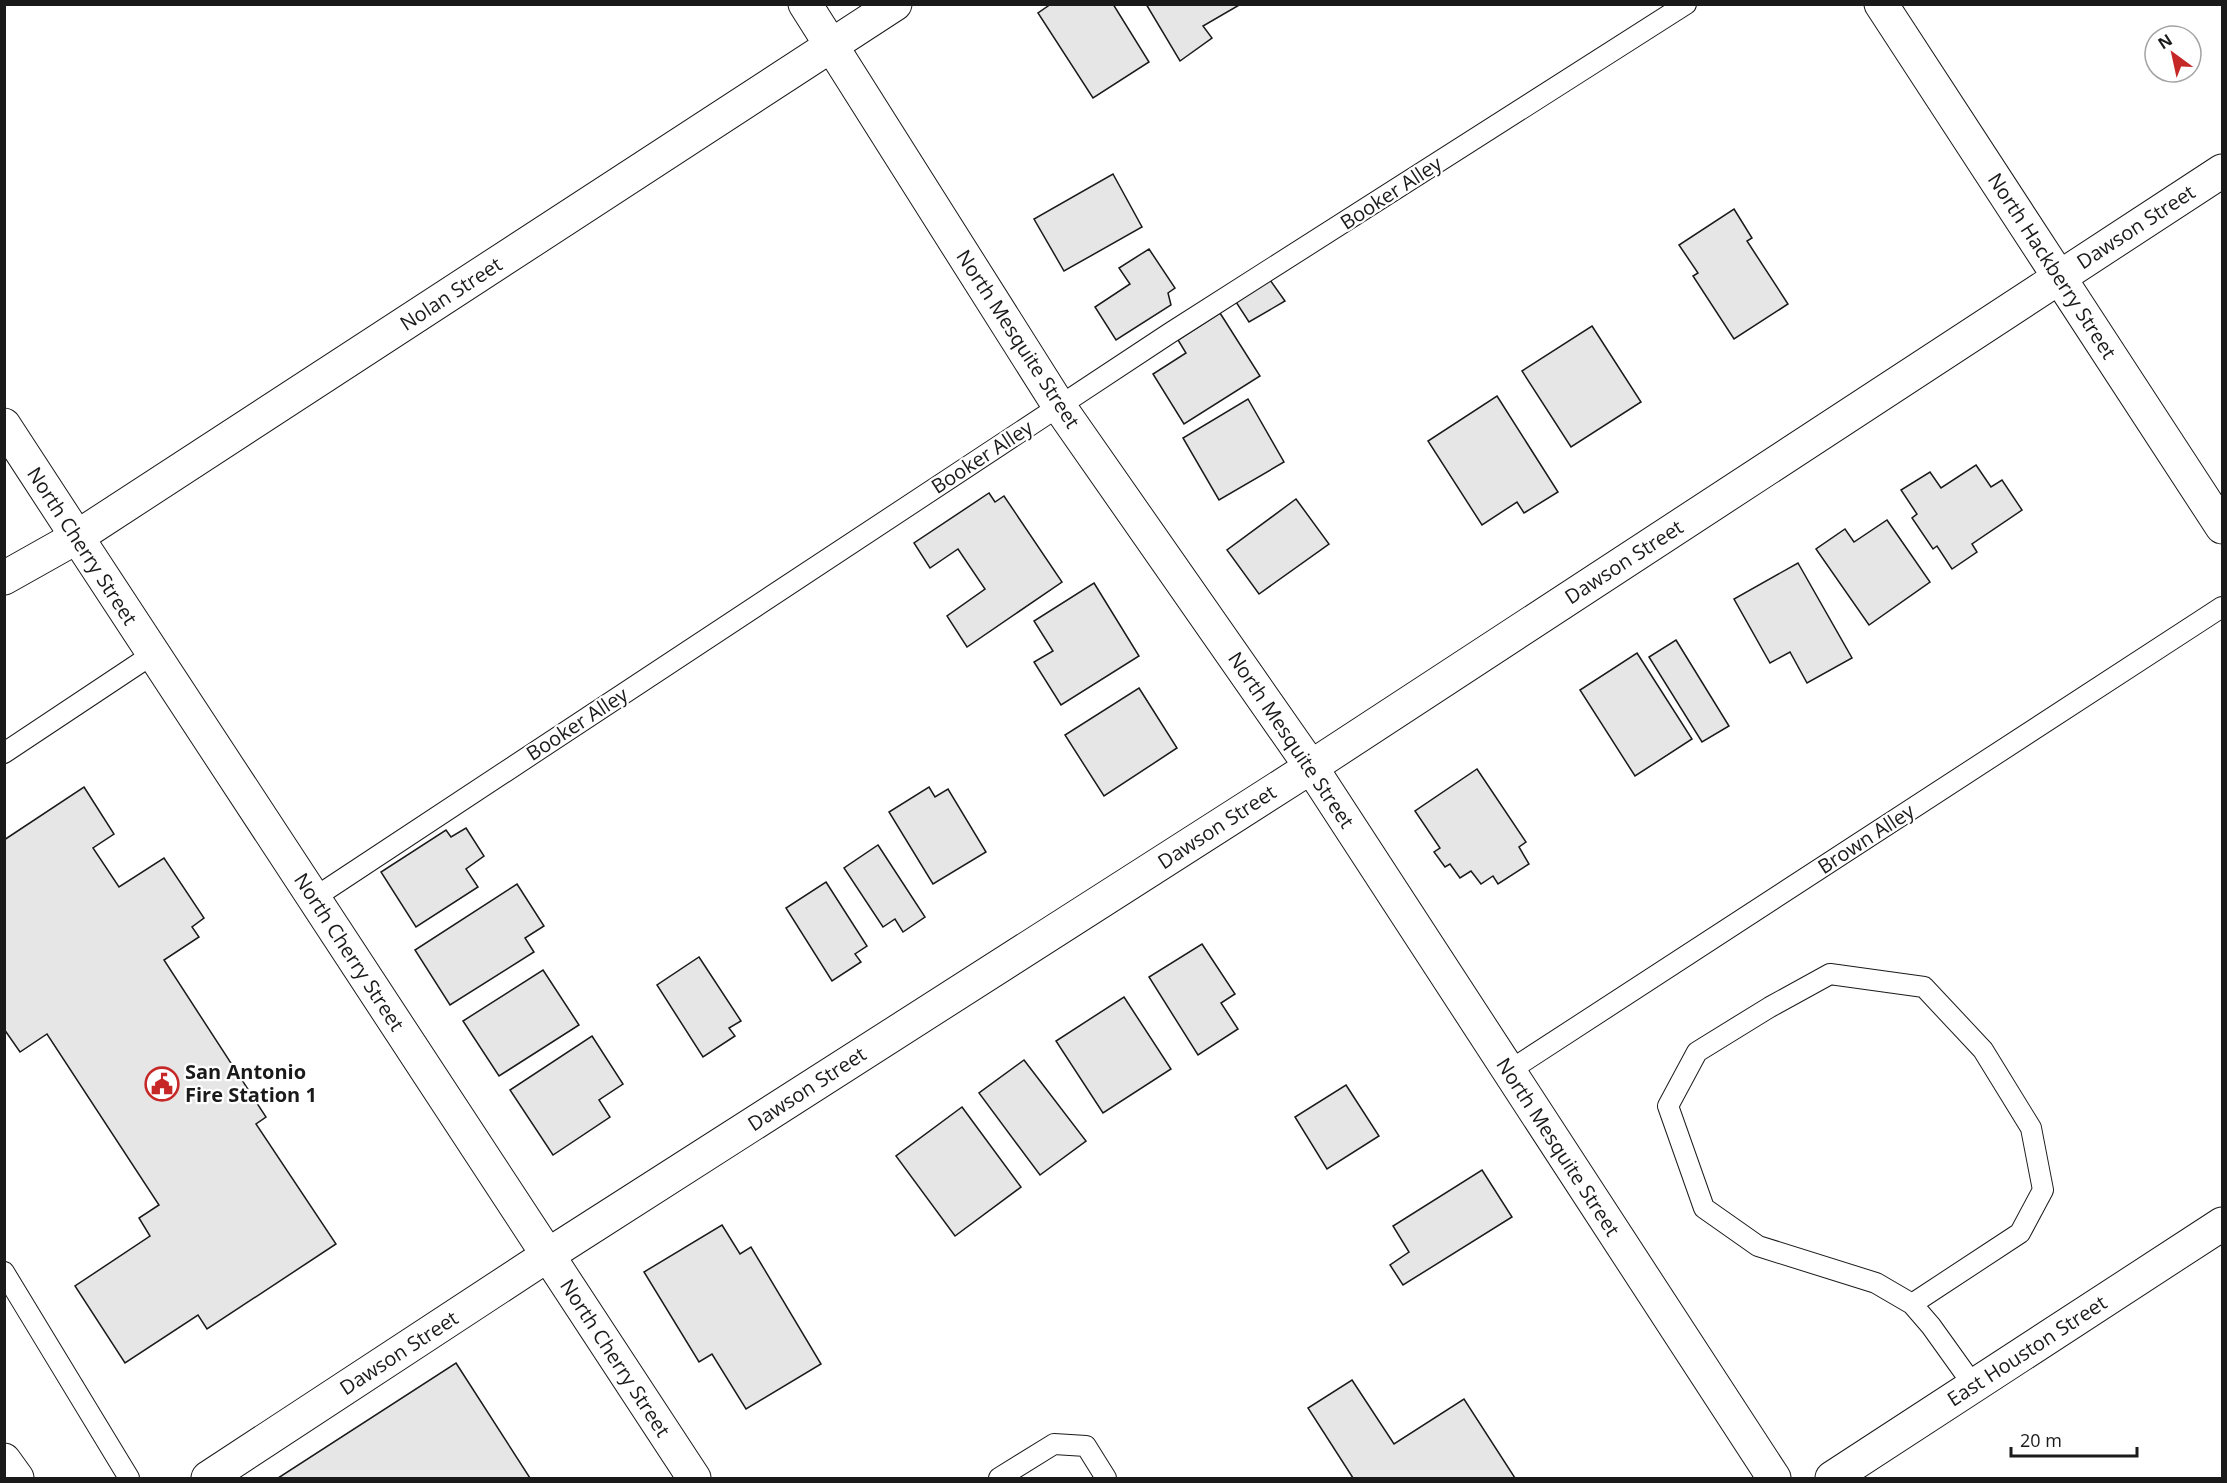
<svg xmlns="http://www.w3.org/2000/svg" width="2227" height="1483" font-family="'Open Sans',sans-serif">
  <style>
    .building { fill: #e6e6e6; stroke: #1a1a1a; stroke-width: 1.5 }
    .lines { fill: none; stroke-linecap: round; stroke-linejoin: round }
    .lane-casing { stroke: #1a1a1a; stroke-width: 22 }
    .street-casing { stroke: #1a1a1a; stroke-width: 35 }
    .secondary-casing { stroke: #1a1a1a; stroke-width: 35 }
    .lane { stroke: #fff; stroke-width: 20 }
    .street { stroke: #fff; stroke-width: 33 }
    .secondary { stroke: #fff; stroke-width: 33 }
    .labels { text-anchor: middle; stroke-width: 4.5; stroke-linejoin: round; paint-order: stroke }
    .street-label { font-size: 20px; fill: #1a1a1a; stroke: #fff }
    .poi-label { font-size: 20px; font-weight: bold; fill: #1a1a1a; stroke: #fff; text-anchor: start }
  </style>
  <rect width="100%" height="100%" fill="#fff"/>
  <g class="building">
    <path d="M1051,4H1113L1149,62L1093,98L1038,13Z"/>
    <path d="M1146,4H1241L1203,26L1212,38L1180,61Z"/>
    <path d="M1113,174L1142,227L1064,271L1034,219Z"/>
    <path d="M1734,209L1752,238L1747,241L1788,304L1734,339L1693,276L1698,273L1679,245Z"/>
    <path d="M1149,249L1175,288L1168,293L1171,305L1116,340L1095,307L1130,284L1119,268Z"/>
    <path d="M1270,280L1285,301L1249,322L1236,302Z"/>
    <path d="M1220,313L1260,376L1184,424L1153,374L1186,353L1178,340Z"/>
    <path d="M1592,326L1641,402L1571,447L1522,371Z"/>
    <path d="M1497,396L1558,492L1524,513L1517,502L1482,525L1428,441Z"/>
    <path d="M1248,399L1284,462L1219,500L1183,438Z"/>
    <path d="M1976,465L1991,487L2002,480L2022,510L1972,544L1977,552L1952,569L1937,546L1933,549L1912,518L1917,514L1901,490L1930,472L1941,488Z"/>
    <path d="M989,493L995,502L1004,496L1062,582L967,647L947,616L985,589L958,549L930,568L914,543Z"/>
    <path d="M1296,499L1329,544L1259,594L1227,550Z"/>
    <path d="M1887,520L1930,582L1869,625L1816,549L1845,529L1854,542Z"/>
    <path d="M1798,563L1852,658L1807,683L1790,652L1770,663L1734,599Z"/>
    <path d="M1094,583L1139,656L1061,705L1034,662L1053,651L1034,621Z"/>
    <path d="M1676,640L1729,726L1702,742L1649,657Z"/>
    <path d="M1637,653L1692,739L1635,776L1580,690Z"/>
    <path d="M1139,688L1177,748L1104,796L1065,735Z"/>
    <path d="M1477,769L1526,842L1519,847L1529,864L1498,884L1493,876L1481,884L1471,871L1460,878L1450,864L1445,867L1434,852L1440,848L1415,811Z"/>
    <path d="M84,787L114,834L93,848L119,887L164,858L204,918L192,927L199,937L164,960L266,1117L256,1124L336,1244L207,1329L198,1315L125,1363L75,1286L150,1236L139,1218L159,1205L47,1034L20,1052L4,1029V840Z"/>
    <path d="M929,787L935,797L948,789L986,852L933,884L889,812Z"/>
    <path d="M466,828L484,856L466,869L478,887L416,927L381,872L446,830L451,837Z"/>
    <path d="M878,845L925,917L903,932L895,919L883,927L844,868Z"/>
    <path d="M826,882L867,946L855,954L861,962L832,981L786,908Z"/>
    <path d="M517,884L544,926L525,938L534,952L450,1005L415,950Z"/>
    <path d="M1202,944L1235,994L1221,1003L1238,1029L1198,1055L1149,977Z"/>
    <path d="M699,957L741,1021L729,1028L735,1036L703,1057L657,985Z"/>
    <path d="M543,970L579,1025L499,1076L463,1021Z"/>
    <path d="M1124,997L1171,1069L1103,1113L1056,1041Z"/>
    <path d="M592,1036L623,1084L599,1100L610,1117L553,1155L510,1090Z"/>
    <path d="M1024,1060L1086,1141L1040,1175L979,1093Z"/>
    <path d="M1346,1085L1379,1136L1327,1169L1295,1117Z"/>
    <path d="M962,1107L1021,1187L955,1236L896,1156Z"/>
    <path d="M1482,1170L1512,1217L1403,1285L1390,1265L1409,1252L1393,1226Z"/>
    <path d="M722,1225L740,1254L751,1247L821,1364L746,1409L712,1354L699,1362L644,1272Z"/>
    <path d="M456,1363L530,1478H278Z"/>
    <path d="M1352,1380L1394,1444L1464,1399L1515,1478H1353L1308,1408Z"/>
  </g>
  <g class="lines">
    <g class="lane-casing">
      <g id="lane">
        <path d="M4,753L153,654"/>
        <path d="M314,898L1170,333L1686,4"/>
        <path d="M1509,1071L2222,607"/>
        <path d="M4,1272L129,1478"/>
        <path d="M1912,1304L2020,1233L2043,1190L2031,1128L1983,1050L1924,987L1830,974L1770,1007L1697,1052L1668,1106L1704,1208L1758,1246L1876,1283L1912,1304L1931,1326L1974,1386"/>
        <path d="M999,1478L1054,1444L1086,1446L1106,1478"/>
      </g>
    </g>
    <g class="street-casing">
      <g id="street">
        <path d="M805,4L1059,406L1311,767L1774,1478"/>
        <path d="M4,425L77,537"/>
        <path d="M4,1460L17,1478"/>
        <path d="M208,1478L548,1255L1311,767L2222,171"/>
      </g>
    </g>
    <g class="secondary-casing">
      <g id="secondary">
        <path d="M1881,4L2222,527"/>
        <path d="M77,537L694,1478"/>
        <path d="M4,578L77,537L895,4"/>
        <path d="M1832,1478L2222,1224"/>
      </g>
    </g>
    <use href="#lane" class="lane"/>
    <use href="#street" class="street"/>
    <use href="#secondary" class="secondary"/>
  </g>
  <defs>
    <g id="civic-ring" transform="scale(1.725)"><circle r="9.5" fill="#fff" stroke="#c62828" stroke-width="1.5"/><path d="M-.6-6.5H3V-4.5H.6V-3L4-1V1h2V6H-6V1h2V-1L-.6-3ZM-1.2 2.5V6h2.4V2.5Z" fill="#c62828"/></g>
  </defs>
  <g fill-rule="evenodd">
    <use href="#civic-ring" x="162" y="1084"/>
  </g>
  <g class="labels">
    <g class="street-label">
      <text transform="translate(1391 193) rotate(-33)" y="7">Booker Alley</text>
      <text transform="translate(2136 227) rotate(-33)" y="7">Dawson Street</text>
      <text transform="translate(2052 266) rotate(57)" y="7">North Hackberry Street</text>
      <text transform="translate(451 294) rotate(-33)" y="7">Nolan Street</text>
      <text transform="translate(1018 339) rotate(57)" y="7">North Mesquite Street</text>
      <text transform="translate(982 457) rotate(-33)" y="7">Booker Alley</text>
      <text transform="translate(82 546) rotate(57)" y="7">North Cherry Street</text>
      <text transform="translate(1624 562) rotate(-33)" y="7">Dawson Street</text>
      <text transform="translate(577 724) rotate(-33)" y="7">Booker Alley</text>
      <text transform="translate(1291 740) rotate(56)" y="7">North Mesquite Street</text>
      <text transform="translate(1217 827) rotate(-33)" y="7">Dawson Street</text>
      <text transform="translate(1866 839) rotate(-33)" y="7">Brown Alley</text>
      <text transform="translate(349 952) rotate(57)" y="7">North Cherry Street</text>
      <text transform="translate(807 1089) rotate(-33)" y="7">Dawson Street</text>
      <text transform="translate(1558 1147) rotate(57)" y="7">North Mesquite Street</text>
      <text transform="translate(2027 1351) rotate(-33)" y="7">East Houston Street</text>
      <text transform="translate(399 1353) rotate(-33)" y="7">Dawson Street</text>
      <text transform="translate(615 1358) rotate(57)" y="7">North Cherry Street</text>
    </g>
    <g class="poi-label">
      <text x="185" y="1079">San Antonio<tspan x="185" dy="23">Fire Station 1</tspan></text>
    </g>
  </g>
  <rect width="2227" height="1483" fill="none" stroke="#1a1a1a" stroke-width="12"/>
  <g transform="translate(2173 54) rotate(327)"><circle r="28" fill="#ffffff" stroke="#a3a3a3" stroke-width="1.5"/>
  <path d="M0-4.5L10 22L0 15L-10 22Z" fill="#c62828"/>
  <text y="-9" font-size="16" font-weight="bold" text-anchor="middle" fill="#1a1a1a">N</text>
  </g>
  <path d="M2011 1447v9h126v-9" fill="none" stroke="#1a1a1a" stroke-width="3"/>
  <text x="2020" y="1447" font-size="18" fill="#1a1a1a" stroke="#ffffff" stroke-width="4.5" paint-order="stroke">20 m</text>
</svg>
